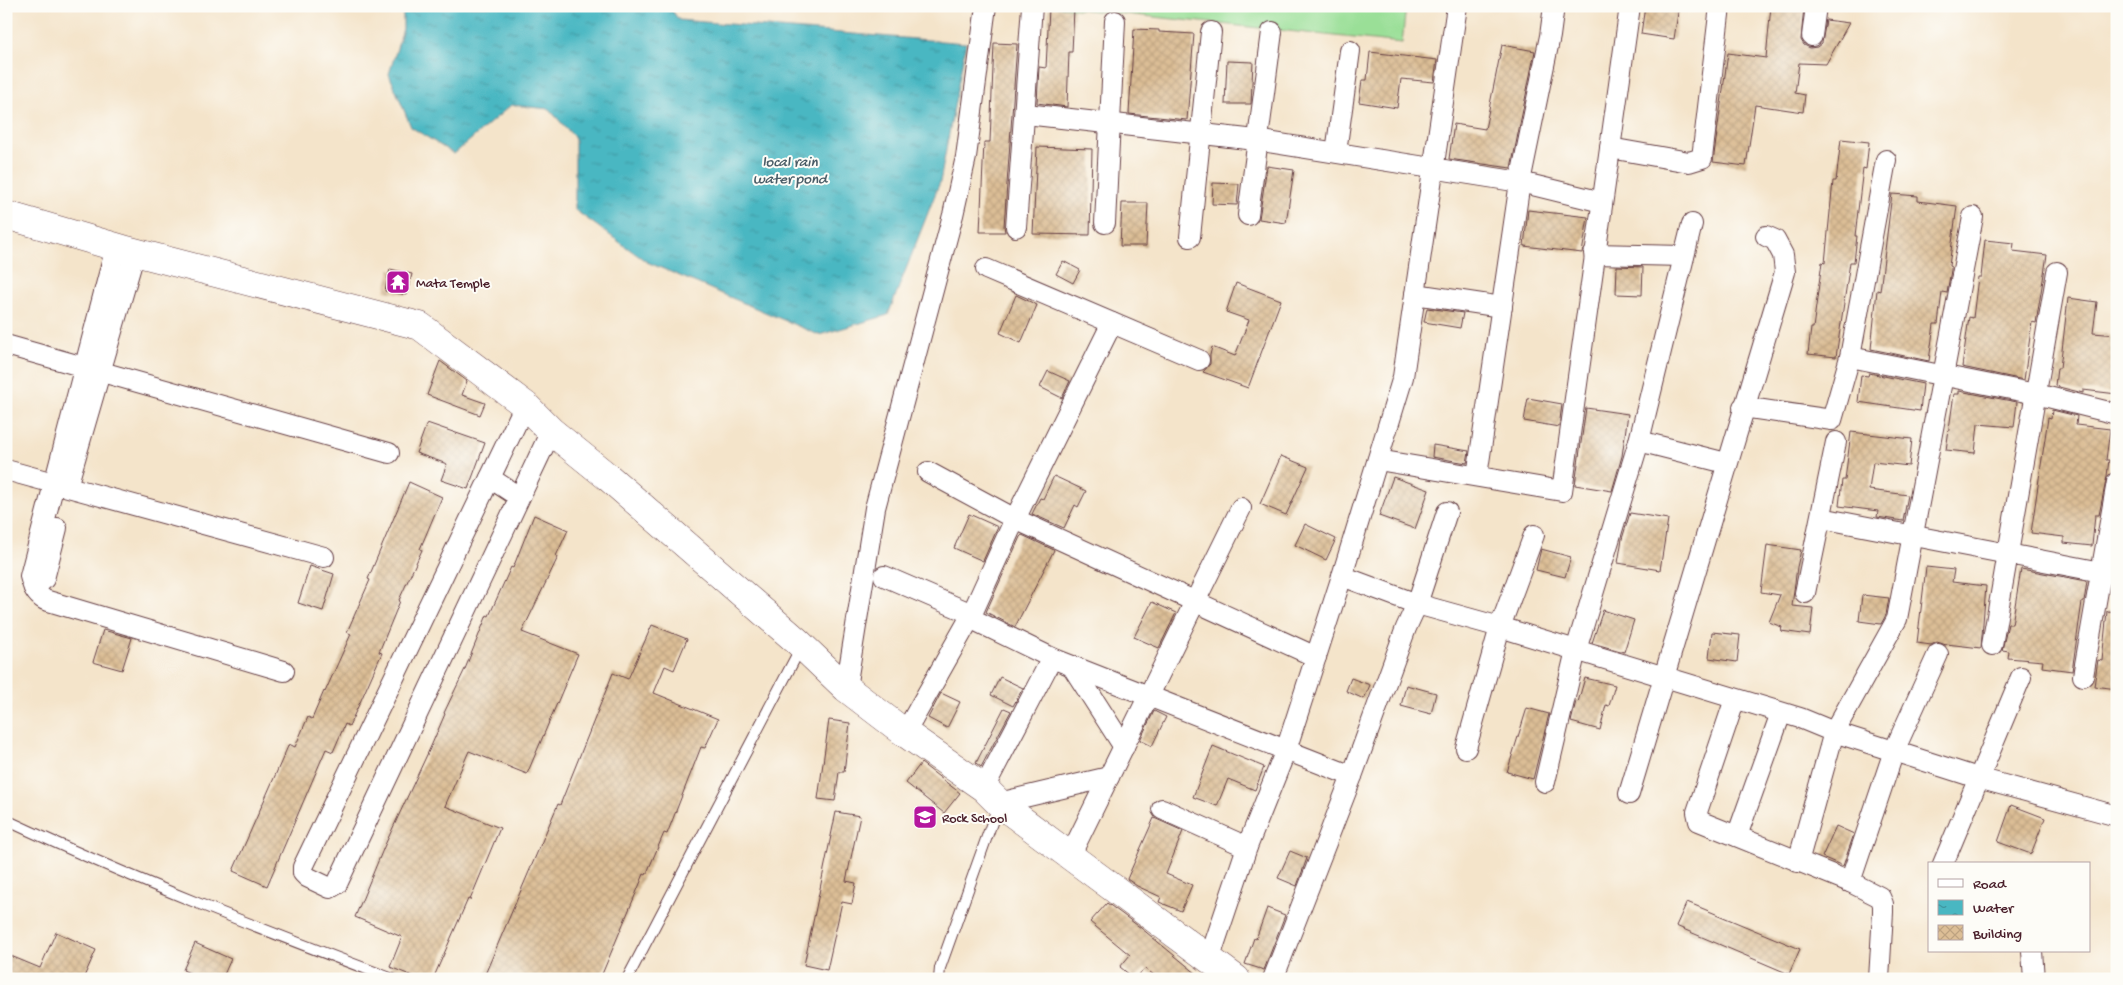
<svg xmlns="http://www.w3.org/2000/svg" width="2123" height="985" font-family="'Gochi Hand',sans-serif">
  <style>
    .pitch { fill: #9adf97; stroke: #727f61 }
    .water { fill: url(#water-ripples); stroke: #4a6b76 }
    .building { fill: url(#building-cross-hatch) }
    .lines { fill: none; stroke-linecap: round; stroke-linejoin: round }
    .lane-casing { stroke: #643d43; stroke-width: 12 }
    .street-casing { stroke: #643d43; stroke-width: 22 }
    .secondary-casing { stroke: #643d43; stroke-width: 29 }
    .lane { stroke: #fff; stroke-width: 10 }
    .street { stroke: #fff; stroke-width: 20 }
    .secondary { stroke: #fff; stroke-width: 28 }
    .labels { text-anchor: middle; stroke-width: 4; stroke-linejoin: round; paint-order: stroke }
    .poi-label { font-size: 14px; fill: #4a1f2b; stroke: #fdfcf7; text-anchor: start }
    .water-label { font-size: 15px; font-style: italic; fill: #4a5c67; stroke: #fdfcf7 }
  </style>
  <defs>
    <pattern id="water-ripples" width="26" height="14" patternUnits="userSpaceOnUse" patternTransform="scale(1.25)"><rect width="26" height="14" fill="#49b7c2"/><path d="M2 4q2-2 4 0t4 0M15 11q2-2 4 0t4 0" fill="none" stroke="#3f949e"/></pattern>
    <pattern id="building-cross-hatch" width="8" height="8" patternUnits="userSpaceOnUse" patternTransform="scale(1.25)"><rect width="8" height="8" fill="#dcbe96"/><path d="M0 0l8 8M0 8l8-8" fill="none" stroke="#bea381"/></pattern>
  </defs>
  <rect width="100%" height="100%" fill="#fdfcf7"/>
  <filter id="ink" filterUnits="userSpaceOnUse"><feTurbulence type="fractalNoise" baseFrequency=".02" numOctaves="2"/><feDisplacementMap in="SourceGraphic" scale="10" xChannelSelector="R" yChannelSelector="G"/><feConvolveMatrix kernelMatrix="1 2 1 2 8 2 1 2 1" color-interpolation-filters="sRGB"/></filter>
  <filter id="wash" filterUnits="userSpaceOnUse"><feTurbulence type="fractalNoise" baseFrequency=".0096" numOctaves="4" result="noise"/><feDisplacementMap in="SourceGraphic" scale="20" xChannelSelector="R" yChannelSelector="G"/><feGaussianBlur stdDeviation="1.12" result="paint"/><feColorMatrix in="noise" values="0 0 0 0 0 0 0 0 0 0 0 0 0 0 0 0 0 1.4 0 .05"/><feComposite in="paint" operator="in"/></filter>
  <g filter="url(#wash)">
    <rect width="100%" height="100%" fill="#f4e4ca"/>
    <path class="pitch" d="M1049,6H1406L1402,43Z"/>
    <path class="water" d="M403,6H669L679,20L966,43L940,182L888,315L819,335L647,262L575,210V138L549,109L511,105L454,154L411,127L389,74L403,29Z"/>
    <g id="blocks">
      <g class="building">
        <path d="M1645,6H1679L1674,39L1641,34Z"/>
        <path d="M1771,6H1804L1801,40L1804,45L1810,48L1817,47L1822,43L1826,20L1849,23L1826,64L1799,63L1795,93L1805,95L1803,112L1755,105L1746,166L1713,162L1728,53L1766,58Z"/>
        <path d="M1049,8L1074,9L1072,52H1069L1067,107L1037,103L1039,67L1046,68Z"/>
        <path d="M1134,29L1159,30V32L1194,34L1187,120L1129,114Z"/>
        <path d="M994,43L1017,44L1004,226L1005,232H980L984,142H990Z"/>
        <path d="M1502,45L1535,51L1511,168L1449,159L1454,124L1485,129Z"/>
        <path d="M1370,52L1437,60L1434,82L1401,79L1397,108L1359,102L1362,80H1367Z"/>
        <path d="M1227,61L1253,62L1251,104H1225Z"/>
        <path d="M1841,139L1869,142L1866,169L1863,168L1855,236H1857L1854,262H1850L1836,357L1808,354L1811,328H1813L1822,262L1825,263L1833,181H1836Z"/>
        <path d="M1037,147L1092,149L1090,235L1033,234Z"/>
        <path d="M1267,166L1294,170L1286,223L1259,219Z"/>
        <path d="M1213,183L1239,184L1237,205L1212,204Z"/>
        <path d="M1892,194L1918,196V201L1957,206L1949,266L1951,267V270L1947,293L1942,292L1938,324H1934L1929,361L1871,349L1877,290L1880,291Z"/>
        <path d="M1122,203H1148L1146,246H1120Z"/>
        <path d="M1528,210L1588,217L1582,253L1524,246Z"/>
        <path d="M1985,240L2014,243L2013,251L2047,255L2036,323L2032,322L2024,380L1962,367L1969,317L1973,318L1978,277H1981Z"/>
        <path d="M1063,261L1080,270L1073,283L1056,274Z"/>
        <path d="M1617,266L1643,267L1642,295L1616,294Z"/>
        <path d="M390,269L412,274L407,295L385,291Z"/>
        <path d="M1236,283L1281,300L1248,388L1203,372L1210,364V355L1212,347L1235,356L1249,320L1226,312Z"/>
        <path d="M1016,295L1037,305L1021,343L1000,333Z"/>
        <path d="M2068,298L2097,302L2093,333L2117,335V394L2083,390V393L2055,386L2057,368H2060Z"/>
        <path d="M1427,308L1463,313L1460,328L1424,322Z"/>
        <path d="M440,361L467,381L462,395L485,403L480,415L427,395Z"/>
        <path d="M1048,371L1070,381L1062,398L1040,387Z"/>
        <path d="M1869,373L1923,384L1920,411L1858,402L1861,375L1868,376Z"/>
        <path d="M1959,391L2017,402L2014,427L1978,424L1975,453L1946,450L1954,394H1959Z"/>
        <path d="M1528,398L1562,404L1559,427L1524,421Z"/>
        <path d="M1586,408L1628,414L1622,456L1612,491L1575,485Z"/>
        <path d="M2052,410L2077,416L2076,425L2110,429L2106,460H2109L2107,476L2099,515H2095L2092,546L2064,543V537L2031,533L2048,418L2051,419Z"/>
        <path d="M427,423L485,443L468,489L441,480L447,464L416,453Z"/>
        <path d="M1851,432L1912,439L1909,466L1873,462L1869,490L1908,495L1903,521L1877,517L1878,511L1839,506L1842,480H1845Z"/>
        <path d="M1433,445L1469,451L1467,463L1432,457Z"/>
        <path d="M1281,456L1308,467L1286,515L1260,504Z"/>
        <path d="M1054,476L1086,491L1078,507L1075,505L1064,528L1032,514L1040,498L1043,499Z"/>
        <path d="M1393,477L1429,490L1415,529L1379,516Z"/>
        <path d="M409,482L442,497L420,549L422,550L399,600L400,601L379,652L382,653L362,698L349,726L345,724L333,752L326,749L267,886L233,871L289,744L295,747L308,717L312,719L324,691L325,692L351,634L347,632L370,580L368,579Z"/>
        <path d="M1630,513L1668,519L1660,570L1618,563L1622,539Z"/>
        <path d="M969,514L998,527L983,561L954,548Z"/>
        <path d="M534,515L568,530L556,556L558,557L522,632L578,654L527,774L469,751L445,806L500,828L470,900L468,899L433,979H420L390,967L402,937L355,917L384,847L432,744L445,714L444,713L465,669L487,615L489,616L511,567L513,568Z"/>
        <path d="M1305,524L1336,539L1326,560L1295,545Z"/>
        <path d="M1022,535L1054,550L1015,627L986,612L1020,537Z"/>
        <path d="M1767,545L1801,550L1797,567L1792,606L1813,608L1810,635L1781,631L1782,627L1769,622L1780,595L1761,592Z"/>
        <path d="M1541,549L1571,557L1565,577L1536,570Z"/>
        <path d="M310,566L334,574L323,611L298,603Z"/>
        <path d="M1926,567L1954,570L1952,582L1986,586L1981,648L1946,644V645L1937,642L1931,645L1917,643Z"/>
        <path d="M2021,569L2087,581L2084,602H2082L2072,671L2042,667L2043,661L2008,658L2009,651L2002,650L2008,624H2012Z"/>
        <path d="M1862,595L1889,598L1886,615L1881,624L1859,621Z"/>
        <path d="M1152,602L1176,613L1159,648L1134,637Z"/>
        <path d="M1603,610L1634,620L1624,652L1592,643Z"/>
        <path d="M2107,611L2117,612V689L2094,686L2098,660L2102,661Z"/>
        <path d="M652,625L687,639L674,670L665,666L654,693L718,719L705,748L701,747L667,834L664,833L646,875L644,874L600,979H483L558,804L560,805L613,673L628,679Z"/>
        <path d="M103,630L132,638L122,670L93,662Z"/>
        <path d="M1712,632L1740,635L1737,662L1709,658Z"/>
        <path d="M1000,677L1023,688L1013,706L991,695Z"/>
        <path d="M1351,678L1370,685L1364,699L1346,691Z"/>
        <path d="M1585,678L1615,685L1609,706L1606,705L1600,730L1571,722L1576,701L1578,702Z"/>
        <path d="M1406,685L1436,693L1431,714L1401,706Z"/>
        <path d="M941,693L960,702L947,728L928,718Z"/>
        <path d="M1004,708L1011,711L981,767L976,763Z"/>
        <path d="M1527,708L1549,714L1533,779L1507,772Z"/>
        <path d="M1154,711L1166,717L1152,746L1140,740Z"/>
        <path d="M829,720L850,723L844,772H839L835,801L818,799Z"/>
        <path d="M1213,746L1264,767L1255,790L1228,779L1217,806L1193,797Z"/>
        <path d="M921,763L960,793L944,813L906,783Z"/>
        <path d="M2011,805L2045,818L2031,854L1998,842Z"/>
        <path d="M836,812L860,816L846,881L856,883L852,904L842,902L827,970L804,965Z"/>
        <path d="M1154,818L1183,831L1166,874L1192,885L1181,911L1159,902L1161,897L1137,886L1127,879Z"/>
        <path d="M1836,826L1854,834L1843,866L1822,857Z"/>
        <path d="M1290,851L1307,858L1297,886L1278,878Z"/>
        <path d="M1687,902L1800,949L1789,974L1676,926Z"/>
        <path d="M1107,903L1141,928L1203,979H1159L1145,968L1135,979L1120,967L1130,955L1090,922Z"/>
        <path d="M1267,908L1285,915L1264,970L1245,964L1254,938L1256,939Z"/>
        <path d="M56,932L96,950L83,979H6V954L40,968Z"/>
        <path d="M195,943L231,959L222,979H202L183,970Z"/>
      </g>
    </g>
  </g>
  <g filter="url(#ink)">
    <use href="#blocks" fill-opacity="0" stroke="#643d43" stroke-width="1"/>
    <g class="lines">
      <g class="lane-casing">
        <g id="lane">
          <path d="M6,820C132,879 263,930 393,979"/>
          <path d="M627,979L801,647"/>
          <path d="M939,979L940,968L999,803"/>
        </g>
      </g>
      <g class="street-casing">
        <g id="street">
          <path d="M1812,36L1816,6"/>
          <path d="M1026,114L1256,140L1520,182L1602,202"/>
          <path d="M1610,148L1689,162L1702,158L1720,6"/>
          <path d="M1336,152L1350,51"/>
          <path d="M1248,215L1272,32"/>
          <path d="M1973,217L1897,619L1834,732L1978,778L2117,816"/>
          <path d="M1105,223L1115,21"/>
          <path d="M1016,227L1032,6"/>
          <path d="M1190,237L1211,32"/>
          <path d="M116,247L30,576C33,587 35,594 45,600L284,671"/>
          <path d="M1594,254L1684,256"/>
          <path d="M986,269L1199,360"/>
          <path d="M1415,294L1502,307"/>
          <path d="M6,345L389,453"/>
          <path d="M1850,357L2036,394L2117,414"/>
          <path d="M525,405L303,867V873L307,877L330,888L337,884L551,431"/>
          <path d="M1743,407L1832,420L1850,357L1886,160"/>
          <path d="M1639,441L1726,463"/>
          <path d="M1378,460L1562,491L1630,6"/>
          <path d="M6,470L324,557"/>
          <path d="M928,472L1015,519L1316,657"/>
          <path d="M1477,476L1520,182L1550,36L1554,6"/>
          <path d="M490,478L519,497"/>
          <path d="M68,483L135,252"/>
          <path d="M1821,518L2117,575"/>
          <path d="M884,576L972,614"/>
          <path d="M1342,576L1417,604L1447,512"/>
          <path d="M34,588L44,579L57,528"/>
          <path d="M1805,593L1836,442"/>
          <path d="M970,618L1052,658L1352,776"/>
          <path d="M1992,645L2057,272"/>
          <path d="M1072,666L1124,747"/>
          <path d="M2083,676L2117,482"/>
          <path d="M846,688L875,508L953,215L966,157L986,6"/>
          <path d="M1735,699L1697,812L1699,821L1850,882L1880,897L1883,904V912L1879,979"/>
          <path d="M905,733L970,618L1015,519L1112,323"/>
          <path d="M1466,748L1500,627L1534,535"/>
          <path d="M1545,782L1576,650L1639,441L1692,224"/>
          <path d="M984,788L1052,658"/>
          <path d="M1629,794L1785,272L1783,255L1775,240L1766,236"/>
          <path d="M999,803L1109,777"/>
          <path d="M1162,809L1247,847"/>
          <path d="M1737,836L1781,713"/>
          <path d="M1070,856L1241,508"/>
          <path d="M1943,864L2021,677"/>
          <path d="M1850,882L1894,751L1938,654"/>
          <path d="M2032,951L2034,979"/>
          <path d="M1209,960L1247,847L1286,750L1342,576L1403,377L1457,6"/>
          <path d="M1273,979L1352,776L1406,628L1417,604L1500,627L1800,718L1834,732L1798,862"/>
        </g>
      </g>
      <g class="secondary-casing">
        <path id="secondary" d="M6,215L123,249L420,326L525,405L551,431L608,477L798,642L846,688L905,733L984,788L999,803L1070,856L1236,979"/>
      </g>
      <use href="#lane" class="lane"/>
      <use href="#street" class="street"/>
      <use href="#secondary" class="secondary"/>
    </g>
  </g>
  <defs>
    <g id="temple-square" transform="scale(1.25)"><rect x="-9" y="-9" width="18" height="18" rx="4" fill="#b5179e" stroke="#fdfcf7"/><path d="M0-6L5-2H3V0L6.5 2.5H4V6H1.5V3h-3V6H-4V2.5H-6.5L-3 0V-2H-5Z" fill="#fff"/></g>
    <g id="school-square" transform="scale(1.25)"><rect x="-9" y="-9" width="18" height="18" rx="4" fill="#b5179e" stroke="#fdfcf7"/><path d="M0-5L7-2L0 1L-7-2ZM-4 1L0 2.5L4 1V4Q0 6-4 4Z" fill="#fff"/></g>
  </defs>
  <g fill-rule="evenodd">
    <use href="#temple-square" x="398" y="282"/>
    <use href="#school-square" x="925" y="817"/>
  </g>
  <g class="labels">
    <g class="poi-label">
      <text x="416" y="287">Mata Temple</text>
      <text x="942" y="822">Rock School</text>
    </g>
    <g class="water-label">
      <text x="790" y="166">local rain<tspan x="790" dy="17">water pond</tspan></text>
    </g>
  </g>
  <rect width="2123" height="985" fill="none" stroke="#fdfcf7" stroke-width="25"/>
  <rect x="1928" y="862" width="162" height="90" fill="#fdfcf7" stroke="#b5a4a5"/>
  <rect x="1938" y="879" width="25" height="8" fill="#ffffff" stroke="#b5a4a5"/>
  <text x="1973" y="888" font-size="15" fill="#4a1f2b">Road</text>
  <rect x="1938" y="900" width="25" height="15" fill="url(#water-ripples)" stroke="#b5a4a5"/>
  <text x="1973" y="912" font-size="15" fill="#4a1f2b">Water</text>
  <rect x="1938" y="925" width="25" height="15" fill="url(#building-cross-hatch)" stroke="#b5a4a5"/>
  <text x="1973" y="938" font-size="15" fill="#4a1f2b">Building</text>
</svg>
